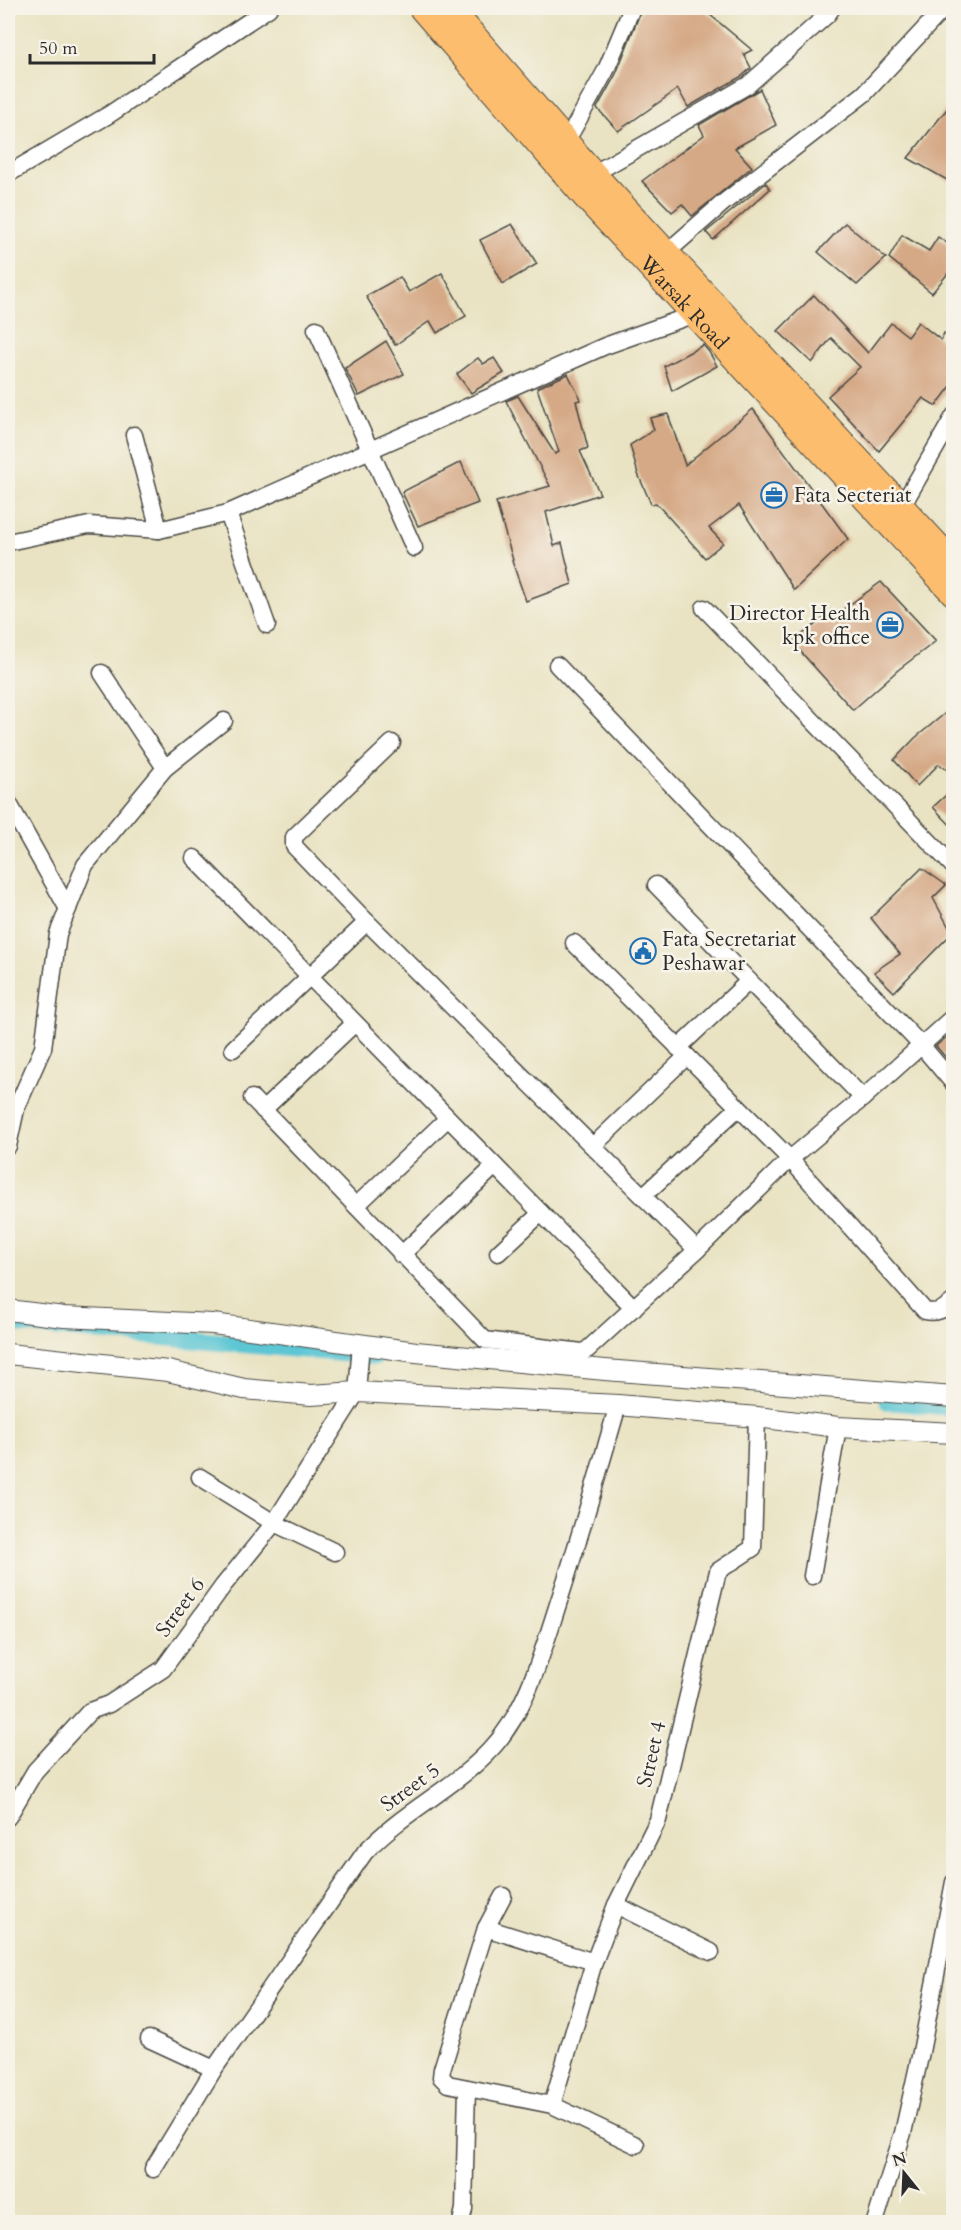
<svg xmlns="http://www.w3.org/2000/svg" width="961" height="2230" font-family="Cardo,serif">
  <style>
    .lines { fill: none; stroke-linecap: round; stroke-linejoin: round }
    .canal { stroke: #5bc6d4; stroke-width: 18 }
    .building { fill: #d5a986 }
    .minor-casing { stroke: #484742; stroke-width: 19 }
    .tertiary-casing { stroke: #484742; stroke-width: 22 }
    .primary-casing { stroke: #484742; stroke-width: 28 }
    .minor { stroke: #fff; stroke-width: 16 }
    .tertiary { stroke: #fff; stroke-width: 20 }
    .primary { stroke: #fcbd6e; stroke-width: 26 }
    .labels { text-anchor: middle; stroke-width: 5; stroke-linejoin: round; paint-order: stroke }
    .street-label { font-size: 21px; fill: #2b2b2b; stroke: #f7f3e8 }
    .poi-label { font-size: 21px; fill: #2b2b2b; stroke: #f7f3e8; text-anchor: start }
  </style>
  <rect width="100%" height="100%" fill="#f7f3e8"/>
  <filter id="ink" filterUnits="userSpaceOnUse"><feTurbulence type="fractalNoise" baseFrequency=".0167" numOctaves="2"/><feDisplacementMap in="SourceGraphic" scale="12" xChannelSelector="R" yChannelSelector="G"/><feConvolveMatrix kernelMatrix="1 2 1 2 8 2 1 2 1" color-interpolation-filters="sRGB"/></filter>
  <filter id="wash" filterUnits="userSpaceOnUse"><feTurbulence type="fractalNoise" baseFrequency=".008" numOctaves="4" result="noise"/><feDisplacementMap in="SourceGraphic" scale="24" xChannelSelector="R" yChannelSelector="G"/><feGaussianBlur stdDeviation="1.35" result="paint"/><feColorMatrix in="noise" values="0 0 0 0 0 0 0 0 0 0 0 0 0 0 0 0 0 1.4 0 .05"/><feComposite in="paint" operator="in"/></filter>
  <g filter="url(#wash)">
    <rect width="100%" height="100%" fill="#e9e3c3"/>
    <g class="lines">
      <g class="canal">
        <path d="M8,1323L376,1356"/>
        <path d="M888,1401L954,1407"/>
      </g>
    </g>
    <g id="blocks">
      <g class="building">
        <path d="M642,8H699L703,9L752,50L744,54L751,68L742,76L688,107L678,89L618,131L597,108L616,74Z"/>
        <path d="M760,89L776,125L735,148L752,167L692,216L682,204L672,212L642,181L704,135L699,125Z"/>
        <path d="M954,100V184L908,158Z"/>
        <path d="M766,183L770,189L713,240L706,232Z"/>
        <path d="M845,223L886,258L857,285L818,252Z"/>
        <path d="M512,224L537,264L503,284L480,240Z"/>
        <path d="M902,235L929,251L938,237L954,248V266L932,293L889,258Z"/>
        <path d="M442,273L466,316L437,333L430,321L395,345L366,296L400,277L409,292Z"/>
        <path d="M814,295L868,353L891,323L908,336L918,322L941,340L944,333L954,338V382L936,406L923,398L879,451L828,396L860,367L831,338L812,363L778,331Z"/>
        <path d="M386,341L404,374L359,396L345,368Z"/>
        <path d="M703,345L709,352L717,366L672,391L664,366Z"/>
        <path d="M478,358L483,364L494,358L504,373L471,393L457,374Z"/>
        <path d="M568,374L581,400L576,401L588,448L580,451L600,494L546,512L554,546L562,543L572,584L526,601L512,561L513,560L496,502L550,486L506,401L518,396L555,454L559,452L537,388Z"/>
        <path d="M753,409L848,539L794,590L739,505L709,528L723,543L705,558L656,503L651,504L638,474L630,445L654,430L650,418L668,414L685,465Z"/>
        <path d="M461,462L478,503L418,526L402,492Z"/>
        <path d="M881,582L936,641L898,670L853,710L792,642L824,618L827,621Z"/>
        <path d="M954,706V775L939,764L917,786L894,760L915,738Z"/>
        <path d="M954,788V829L933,807Z"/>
        <path d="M922,868L946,885L933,898L952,933L894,992L874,972L900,954L871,918Z"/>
        <path d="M954,1031V1067L936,1046Z"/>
      </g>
    </g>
  </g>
  <g filter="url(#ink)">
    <use href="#blocks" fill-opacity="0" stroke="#484742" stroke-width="1.5"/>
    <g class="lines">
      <g class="minor-casing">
        <g id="minor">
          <path d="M566,142L606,70L632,8"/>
          <path d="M8,174L110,114L269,8"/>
          <path d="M593,174L748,85L827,15L832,8"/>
          <path d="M666,253L723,203L864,94L944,8"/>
          <path d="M316,329L414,548"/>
          <path d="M134,435L159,530"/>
          <path d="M901,508L954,416"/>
          <path d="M228,513L267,625"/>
          <path d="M8,542L89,525L159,530L228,513L605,346L695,314"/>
          <path d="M704,608L954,867"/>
          <path d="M557,665L921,1045L954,1084"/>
          <path d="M102,673L165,768"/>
          <path d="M392,743L294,837V846L367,922L697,1250"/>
          <path d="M8,802L68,909"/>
          <path d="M194,858L634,1308"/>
          <path d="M656,885L863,1098"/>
          <path d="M574,943L790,1159L925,1311C938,1314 944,1309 954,1301"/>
          <path d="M678,1048L749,981"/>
          <path d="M233,1049L367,922"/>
          <path d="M252,1098L485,1340L582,1352L587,1350L697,1250L790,1159L863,1098L954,1016"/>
          <path d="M263,1110L355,1023"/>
          <path d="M8,1146L16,1109L43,1048L58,934L85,865L165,768L224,721"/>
          <path d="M593,1146L687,1056"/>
          <path d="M643,1196L738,1108"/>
          <path d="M356,1206L448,1118"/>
          <path d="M498,1253L541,1213"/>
          <path d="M401,1255L495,1166"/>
          <path d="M200,1477L274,1523L335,1552"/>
          <path d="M812,1576L838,1427"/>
          <path d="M8,1817L35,1771L90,1711L109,1704L163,1669L223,1586L274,1523L357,1392L361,1344"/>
          <path d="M503,1896L486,1928L442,2069L441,2077L448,2084L552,2105L636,2145"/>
          <path d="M616,1905L711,1952"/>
          <path d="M486,1928L594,1962"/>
          <path d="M149,2039L214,2069"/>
          <path d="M552,2105L594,1962L616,1905L658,1820L718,1571L753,1548L757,1417"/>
          <path d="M153,2169L214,2069L365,1852C402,1812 454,1789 491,1749C527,1711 543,1650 559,1601C580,1536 599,1471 618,1405"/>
          <path d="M461,2222L464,2209L467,2088"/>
          <path d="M875,2222L903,2133L921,2052L954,1882"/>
        </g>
      </g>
      <g class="tertiary-casing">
        <g id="tertiary">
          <path d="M8,1310L64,1317L213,1324L416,1352L605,1370L954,1397"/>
          <path d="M8,1354L168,1371L244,1389L311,1395L357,1392L618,1405L757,1417L838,1427L954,1433"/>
        </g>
      </g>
      <g class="primary-casing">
        <g id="primary">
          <path id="s1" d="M422,8L586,197L954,593"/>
          <path d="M449,8L601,183L954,564"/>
        </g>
      </g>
      <use href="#minor" class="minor"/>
      <use href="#tertiary" class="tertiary"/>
      <use href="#primary" class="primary"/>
    </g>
  </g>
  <defs>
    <g id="office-ring" transform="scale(1.35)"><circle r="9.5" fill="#f7f3e8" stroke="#1f6fb2" stroke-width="1.5"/><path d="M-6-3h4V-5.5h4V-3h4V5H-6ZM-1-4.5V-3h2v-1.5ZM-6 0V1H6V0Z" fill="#1f6fb2"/></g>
    <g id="civic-ring" transform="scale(1.35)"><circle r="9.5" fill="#f7f3e8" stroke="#1f6fb2" stroke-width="1.5"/><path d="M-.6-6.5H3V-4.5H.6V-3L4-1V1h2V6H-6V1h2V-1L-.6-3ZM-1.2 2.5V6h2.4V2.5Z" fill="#1f6fb2"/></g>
  </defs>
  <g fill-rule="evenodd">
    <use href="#office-ring" x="774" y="495"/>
    <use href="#office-ring" x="890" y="625"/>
    <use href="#civic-ring" x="643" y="951"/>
  </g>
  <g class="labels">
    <g class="street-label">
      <text dy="7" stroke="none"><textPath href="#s1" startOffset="394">Warsak Road</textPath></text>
      <text transform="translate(180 1607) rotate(-54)" y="7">Street 6</text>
      <text transform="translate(651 1754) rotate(-77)" y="7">Street 4</text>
      <text transform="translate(410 1787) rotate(-36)" y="7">Street 5</text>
    </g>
    <g class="poi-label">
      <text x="794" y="502">Fata Secteriat</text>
      <text x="870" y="620" text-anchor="end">Director Health<tspan x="870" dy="24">kpk office</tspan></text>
      <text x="662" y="946">Fata Secretariat<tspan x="662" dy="24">Peshawar</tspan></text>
    </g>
  </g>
  <rect width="961" height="2230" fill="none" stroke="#f7f3e8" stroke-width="30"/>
  <g transform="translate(904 2173) rotate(342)" stroke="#f7f3e8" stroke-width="4.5" paint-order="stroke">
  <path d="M0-4.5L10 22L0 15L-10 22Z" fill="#2b2b2b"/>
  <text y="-9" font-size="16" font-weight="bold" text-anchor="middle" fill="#2b2b2b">N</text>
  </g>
  <path d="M30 54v9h124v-9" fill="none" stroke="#2b2b2b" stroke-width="3"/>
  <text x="39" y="54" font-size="18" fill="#2b2b2b" stroke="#f7f3e8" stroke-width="4.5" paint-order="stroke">50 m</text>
</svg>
